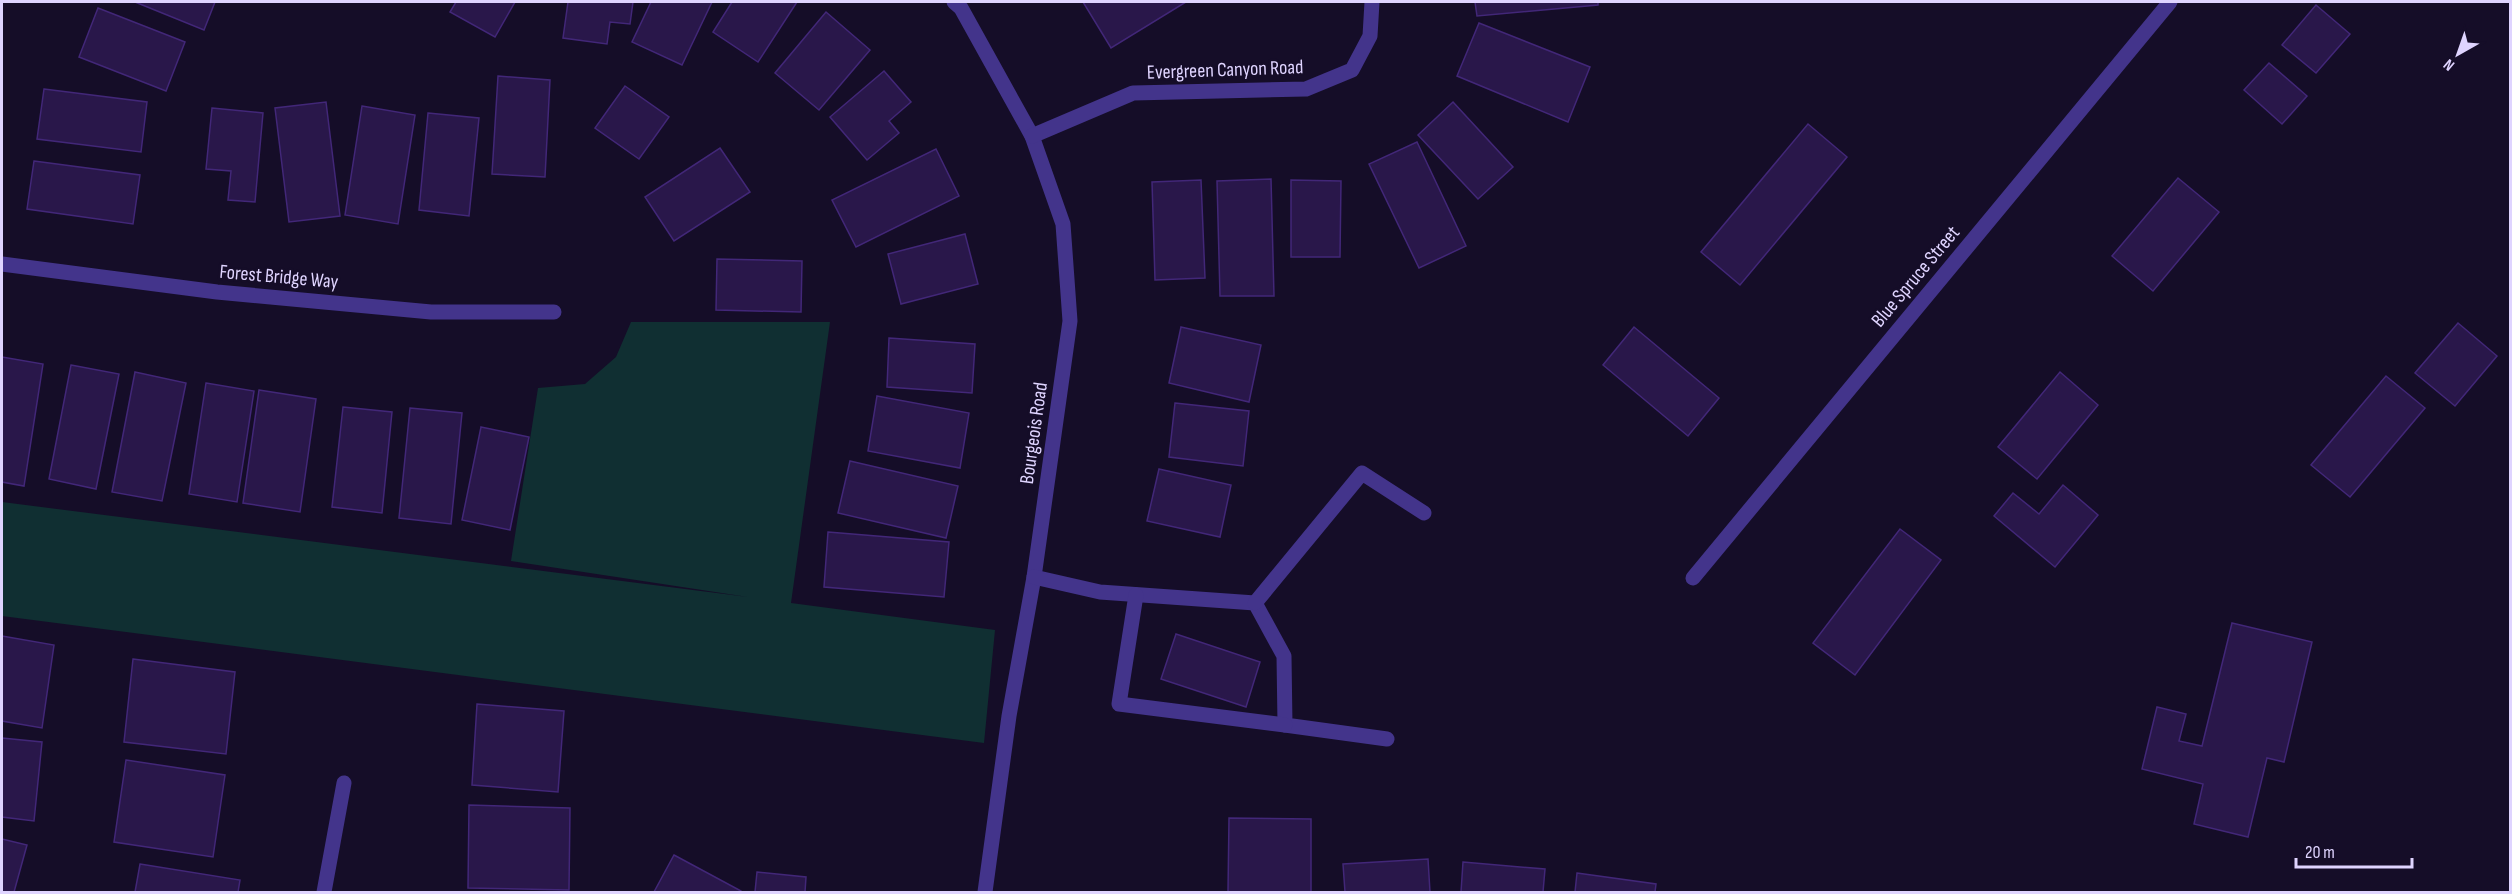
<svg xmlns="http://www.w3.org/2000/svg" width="2512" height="894" font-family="'Sofia Sans Condensed',sans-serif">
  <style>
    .green { fill: #102f32 }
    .building { fill: #29174a; stroke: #422778; stroke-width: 1.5 }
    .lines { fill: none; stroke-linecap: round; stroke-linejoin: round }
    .minor { stroke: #43348b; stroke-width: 15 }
    .labels { text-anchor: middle; stroke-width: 5; stroke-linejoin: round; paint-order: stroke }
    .street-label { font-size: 20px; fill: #dfd4ff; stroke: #150d28 }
  </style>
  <rect width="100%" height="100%" fill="#150d28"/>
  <path class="green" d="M631,322H830L791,603L995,630L984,743L2,616V502L748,597L511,561L538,388L585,384L616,357Z"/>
  <g class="building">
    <path d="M135,2H215L204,30Z"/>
    <path d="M456,2H515L495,37L450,12Z"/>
    <path d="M568,2H633L630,24L610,22L607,44L563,38Z"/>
    <path d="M651,2H712L682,65L632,42Z"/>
    <path d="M732,2H797L758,62L713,32Z"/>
    <path d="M1083,2H1186L1111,48Z"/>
    <path d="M1475,2H1598V5L1477,16Z"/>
    <path d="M2316,5L2350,34L2316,73L2282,45Z"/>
    <path d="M98,8L185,42L166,91L79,57Z"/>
    <path d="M826,12L870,50L819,110L775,73Z"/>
    <path d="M1479,23L1590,67L1568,122L1457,76Z"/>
    <path d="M2269,63L2307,96L2282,124L2244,90Z"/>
    <path d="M884,71L911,102L889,121L899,133L867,160L830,117Z"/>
    <path d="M498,76L550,80L545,177L492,174Z"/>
    <path d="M625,86L669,117L639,159L595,128Z"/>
    <path d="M44,89L147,102L141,152L37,139Z"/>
    <path d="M326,102L340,216L289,222L275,108Z"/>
    <path d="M1453,102L1513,167L1478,199L1418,135Z"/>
    <path d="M362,106L415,115L398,224L345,215Z"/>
    <path d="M212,108L263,113L255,202L228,200L231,171L206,169Z"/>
    <path d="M428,113L479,118L469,216L419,210Z"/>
    <path d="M1808,124L1847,157L1740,285L1701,252Z"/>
    <path d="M1417,142L1466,246L1419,268L1369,164Z"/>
    <path d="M720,148L750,192L674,241L645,197Z"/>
    <path d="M936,149L959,196L856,247L832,200Z"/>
    <path d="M34,161L140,175L133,224L27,209Z"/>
    <path d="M2178,178L2219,212L2153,291L2112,256Z"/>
    <path d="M1271,179L1274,296H1220L1217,181Z"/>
    <path d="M1201,180L1205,278L1155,280L1152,182Z"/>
    <path d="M1291,180L1341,181L1340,257H1291Z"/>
    <path d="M965,234L978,284L901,304L888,254Z"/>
    <path d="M717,259L802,261L801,312L716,310Z"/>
    <path d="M2458,323L2497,356L2455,406L2415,373Z"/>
    <path d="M1181,327L1261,345L1249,402L1169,383Z"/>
    <path d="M1634,327L1719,398L1688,436L1603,365Z"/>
    <path d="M889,338L975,344L972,393L887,387Z"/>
    <path d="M2,357L43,364L24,486L2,482Z"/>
    <path d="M71,365L119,374L96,489L49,479Z"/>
    <path d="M135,372L186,383L162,501L112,492Z"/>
    <path d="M2060,372L2098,405L2037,479L1998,447Z"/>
    <path d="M2386,376L2425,408L2350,497L2311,465Z"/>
    <path d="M206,383L254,391L237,502L189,494Z"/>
    <path d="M259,390L316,399L300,512L243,503Z"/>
    <path d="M877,396L969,413L960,468L868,451Z"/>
    <path d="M1175,403L1249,411L1243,466L1169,457Z"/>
    <path d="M343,407L392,412L382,513L332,507Z"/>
    <path d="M410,408L462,413L451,524L399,518Z"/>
    <path d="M481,427L529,437L510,530L462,520Z"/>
    <path d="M850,461L958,486L946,538L838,513Z"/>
    <path d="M1159,469L1231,485L1220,537L1147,521Z"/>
    <path d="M2063,485L2098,515L2055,567L1994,516L2013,493L2039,514Z"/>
    <path d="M1900,529L1941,560L1855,675L1813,643Z"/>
    <path d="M828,532L949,542L944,597L824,587Z"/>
    <path d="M2232,623L2312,642L2284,762L2267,758L2248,837L2194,824L2203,784L2142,769L2157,707L2186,714L2179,741L2202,746Z"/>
    <path d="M1176,634L1260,662L1246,707L1161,679Z"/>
    <path d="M2,636L54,645L42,728L2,721Z"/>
    <path d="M133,659L235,672L226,754L124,742Z"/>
    <path d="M477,704L564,711L558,792L472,785Z"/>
    <path d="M2,738L42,742L34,821L2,817Z"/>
    <path d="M126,760L225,775L213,857L114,842Z"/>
    <path d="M469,805L570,808L569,890L468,888Z"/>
    <path d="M1229,818L1311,819V892H1228Z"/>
    <path d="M2,839L27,845L14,892H2Z"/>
    <path d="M674,855L741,891V892H654Z"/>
    <path d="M1428,859L1430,892H1345L1343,864Z"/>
    <path d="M1463,862L1545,869L1543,892H1461Z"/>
    <path d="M140,864L240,880L238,892H135Z"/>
    <path d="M757,872L806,877L805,892H755Z"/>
    <path d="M1577,873L1656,884L1655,892H1575Z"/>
  </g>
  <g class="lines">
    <g class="minor">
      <path d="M954,2L961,8L1032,136L1063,224L1070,321L1034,577L1009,716L985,892"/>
      <path d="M1032,136L1133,93L1306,89L1352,70L1370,36L1372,2"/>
      <path d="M2,264L217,292L431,312H554"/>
      <path d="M1034,577L1100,592L1255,603L1284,656L1285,725L1387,739"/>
      <path d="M1693,578L2170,2"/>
      <path d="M1136,595L1119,704L1285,725"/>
      <path d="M1255,603L1362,473L1424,513"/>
      <path d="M324,892L344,783"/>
    </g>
  </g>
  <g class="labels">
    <g class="street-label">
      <text transform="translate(1225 69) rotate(-2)" y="7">Evergreen Canyon Road</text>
      <text transform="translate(279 276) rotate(5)" y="7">Forest Bridge Way</text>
      <text transform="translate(1915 276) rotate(-50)" y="7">Blue Spruce Street</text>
      <text transform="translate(1033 433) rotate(-82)" y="7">Bourgeois Road</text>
    </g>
  </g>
  <rect width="2512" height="894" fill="none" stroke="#dfd4ff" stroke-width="6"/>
  <g transform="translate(2458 54) rotate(220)" stroke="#150d28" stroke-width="4.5" paint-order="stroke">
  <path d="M0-4.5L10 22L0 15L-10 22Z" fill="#dfd4ff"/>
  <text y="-9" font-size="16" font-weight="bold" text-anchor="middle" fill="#dfd4ff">N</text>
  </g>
  <path d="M2296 858v9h116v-9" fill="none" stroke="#dfd4ff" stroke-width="3"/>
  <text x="2305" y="858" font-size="18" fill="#dfd4ff" stroke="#150d28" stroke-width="4.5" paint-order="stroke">20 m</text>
</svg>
